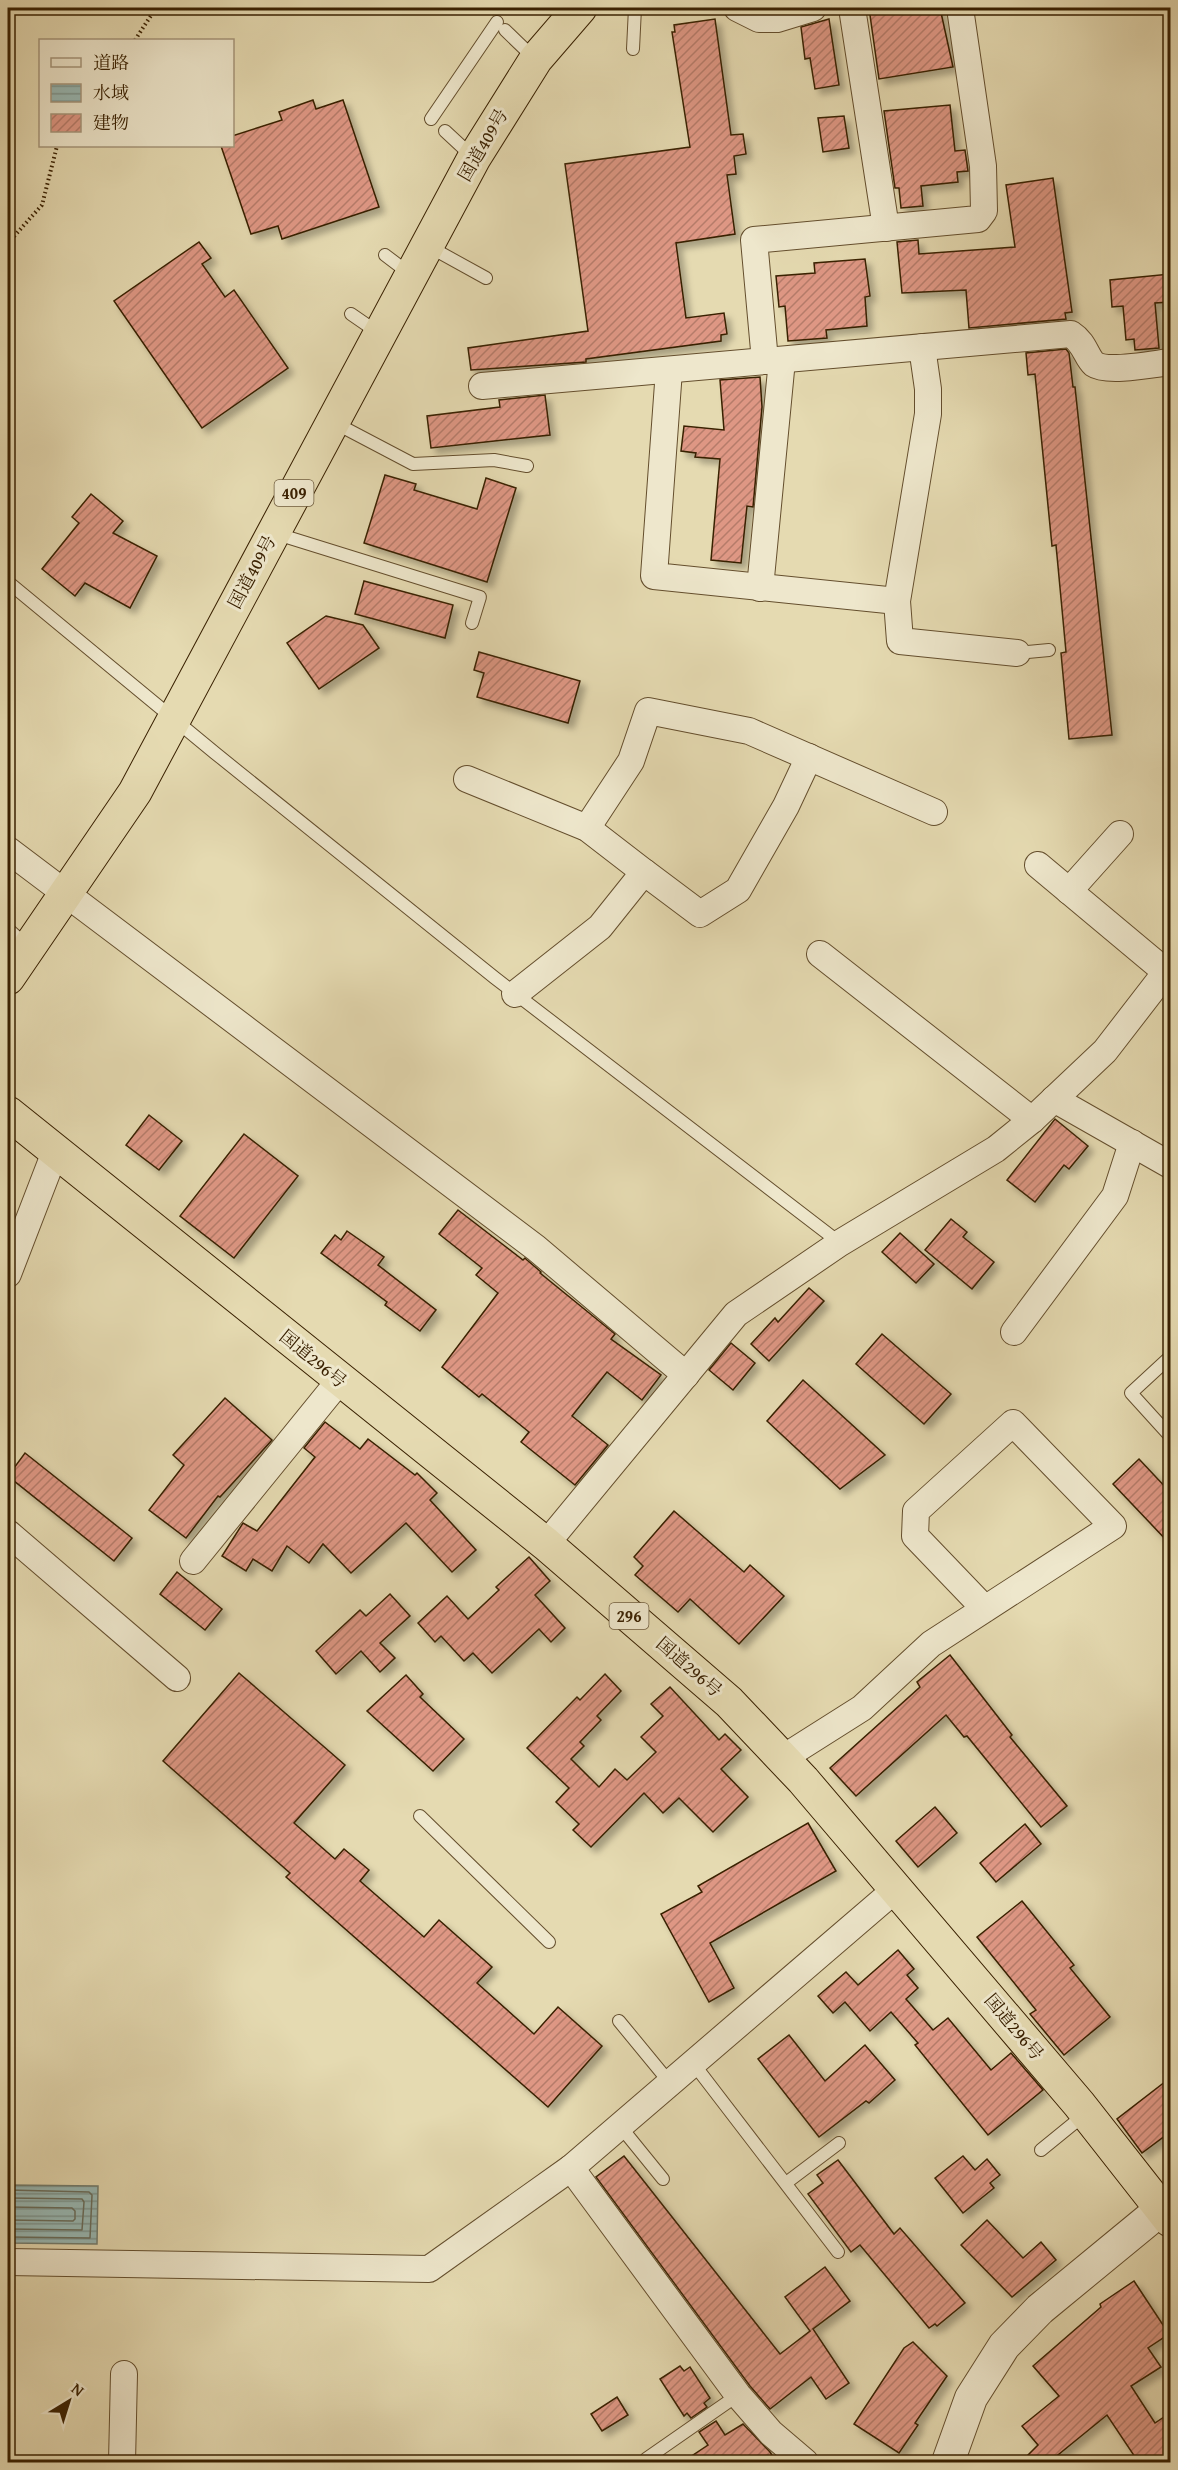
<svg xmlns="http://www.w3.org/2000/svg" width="1178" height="2470" font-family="'Gentium Book Plus','Noto Serif JP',serif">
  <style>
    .water { fill: url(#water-rules); stroke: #727c6d; stroke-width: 1.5 }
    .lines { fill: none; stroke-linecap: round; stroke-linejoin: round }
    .shore { stroke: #686c5b; stroke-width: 1.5 }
    .building { fill: url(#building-hatch); stroke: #392001; stroke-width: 1.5; filter: url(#shadow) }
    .service-casing { stroke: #644e2d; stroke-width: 14 }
    .minor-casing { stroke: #644e2d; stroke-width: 28 }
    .tertiary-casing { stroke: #644e2d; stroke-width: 34 }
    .trunk-casing { stroke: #392001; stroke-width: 35 }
    .path { stroke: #392001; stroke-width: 4; stroke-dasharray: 1.5 3; stroke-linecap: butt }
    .service { stroke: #eee7cc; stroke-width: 12 }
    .minor { stroke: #eee7cc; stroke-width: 26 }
    .tertiary { stroke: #eee7cc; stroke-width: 32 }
    .trunk { stroke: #e5dab1; stroke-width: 33 }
    .labels { text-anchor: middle; stroke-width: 6; stroke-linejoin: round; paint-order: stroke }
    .shield { fill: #eee7cc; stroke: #6f5c3e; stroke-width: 1.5 }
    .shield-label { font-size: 16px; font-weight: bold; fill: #392001 }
    .street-label { font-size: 18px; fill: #392001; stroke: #eee7cc }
  </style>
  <defs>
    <pattern id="water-rules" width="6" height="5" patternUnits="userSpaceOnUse" patternTransform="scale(1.5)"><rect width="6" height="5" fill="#98b9b5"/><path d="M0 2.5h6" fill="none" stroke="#7d9691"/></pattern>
    <pattern id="building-hatch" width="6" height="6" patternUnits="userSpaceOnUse" patternTransform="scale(1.5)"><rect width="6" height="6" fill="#de9784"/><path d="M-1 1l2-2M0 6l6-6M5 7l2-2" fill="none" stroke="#b57b6a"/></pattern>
    <filter id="shadow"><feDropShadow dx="5.5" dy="5.5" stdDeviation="3" flood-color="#0004"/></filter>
  </defs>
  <rect width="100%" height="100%" fill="#e5dab1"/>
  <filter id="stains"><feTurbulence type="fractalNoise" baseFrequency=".00333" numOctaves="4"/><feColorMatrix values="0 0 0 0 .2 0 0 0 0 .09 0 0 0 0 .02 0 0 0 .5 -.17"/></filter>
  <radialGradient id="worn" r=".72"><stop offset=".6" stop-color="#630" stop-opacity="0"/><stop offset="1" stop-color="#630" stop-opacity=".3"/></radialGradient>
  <path class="water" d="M8,2185L98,2186L97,2244L8,2243Z"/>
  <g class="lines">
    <g class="shore">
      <path d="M8,2190L89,2192L92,2195L90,2238L8,2237"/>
      <path d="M8,2198L82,2199L84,2202L82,2230L8,2229"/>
      <path d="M8,2207L72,2208L75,2211V2219L73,2221L8,2220"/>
    </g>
  </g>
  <g class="building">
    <path d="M869,8H940L953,67L879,79Z"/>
    <path d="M715,19L731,135L743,134L746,154L734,156L736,174L727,175L735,234L676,243L686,318L724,313L727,334L721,335V341L586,359V362L471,370L468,348L588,331L565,164L690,147L672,32H675L674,25Z"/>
    <path d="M829,19L839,85L815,89L810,58L805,59L801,27Z"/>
    <path d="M313,100L316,109L343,100L379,207L282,239L278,226L251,234L221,146H232V136L282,120L279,112Z"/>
    <path d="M950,105L955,151L965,150L968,171L957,172L958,182L921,186L923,206L901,208L899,188H895L884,111Z"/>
    <path d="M844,116L849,148L823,152L818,118Z"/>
    <path d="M1053,178L1072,312L1065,313L1066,319L969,328L966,290L902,293L897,242L918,240L919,254L1015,247L1006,185Z"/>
    <path d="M199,242L211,258L202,264L225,297L234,290L288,368L202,428L114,301Z"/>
    <path d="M865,259L870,296L865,297L867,326L826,330L827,338L788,341L785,306L779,307L776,276L815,273L814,263Z"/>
    <path d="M1170,274V302L1155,303L1159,348L1135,350L1134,339L1126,340L1123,306L1112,307L1110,280Z"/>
    <path d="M1066,349L1069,353L1073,387H1075L1112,735L1069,739L1061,653L1066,652L1056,545L1052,546L1035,374L1028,375L1026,353Z"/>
    <path d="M760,377L762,407L753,507L747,506L741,563L711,560L720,459L695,457L696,453L681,451L684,426L724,430L720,380Z"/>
    <path d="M545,395L550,435L431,448L427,416L500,407L499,400Z"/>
    <path d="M385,475L416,484L414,490L477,509L486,478L516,488L487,582L364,543Z"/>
    <path d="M91,494L123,521L113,533L157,556L130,608L85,583L75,596L42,569L79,523L72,517Z"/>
    <path d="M364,581L453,605L445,638L355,614Z"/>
    <path d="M326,616L363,625L379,648L319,689L287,643Z"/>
    <path d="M479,652L580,681L568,723L477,697L484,673L474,670Z"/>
    <path d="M149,1115L182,1141L159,1170L126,1145Z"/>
    <path d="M1055,1119L1088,1146L1069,1169L1064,1165L1035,1202L1007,1180Z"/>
    <path d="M244,1134L298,1176L234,1258L180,1216Z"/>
    <path d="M458,1210L523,1260L525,1258L527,1260L541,1272L540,1273L615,1334L611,1339L661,1375L642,1400L607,1372L572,1416L608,1445L575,1485L521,1442L529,1432L482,1394L479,1397L442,1367L498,1293L476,1275L482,1268L439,1234Z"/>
    <path d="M951,1219L967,1232L963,1237L994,1262L972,1289L925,1250Z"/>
    <path d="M347,1231L384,1257L378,1265L436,1310L420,1331L385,1305L387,1302L321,1253L335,1235L341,1240Z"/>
    <path d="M900,1233L934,1264L916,1283L882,1252Z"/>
    <path d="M809,1288L824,1301L769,1361L751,1344L775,1318L778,1322Z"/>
    <path d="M882,1334L951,1394L924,1424L856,1364Z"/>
    <path d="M731,1343L755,1363L733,1390L709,1370Z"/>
    <path d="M803,1380L885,1455L840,1489L767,1421Z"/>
    <path d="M225,1398L272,1440L220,1497L218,1496L186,1538L149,1510L184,1465L173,1455Z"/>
    <path d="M325,1422L360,1449L368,1439L415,1475L417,1473L437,1493L430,1500L476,1550L452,1572L406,1523L351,1573L323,1544L309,1563L287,1546L272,1571L253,1559L246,1571L222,1556L243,1523L257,1531L315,1457L304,1448Z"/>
    <path d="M25,1453L132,1538L114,1561L8,1476Z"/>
    <path d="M1139,1459L1170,1492V1544L1113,1484Z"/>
    <path d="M674,1511L744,1572L750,1565L784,1596L739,1644L690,1599L678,1612L635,1575L643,1566L634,1557Z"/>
    <path d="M529,1557L550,1581L535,1595L565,1628L551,1642L539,1629L492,1673L473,1653L464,1661L441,1636L435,1642L418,1623L447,1596L468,1619L499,1590L496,1587Z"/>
    <path d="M177,1572L222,1609L205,1630L160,1594Z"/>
    <path d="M390,1594L410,1616L380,1643L395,1658L380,1672L361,1651L336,1674L316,1651L360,1610L366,1616Z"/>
    <path d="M950,1655L1012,1735L1010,1737L1067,1806L1041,1827L967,1736L964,1737L946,1715L856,1796L830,1768L920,1687L917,1682Z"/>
    <path d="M239,1673L345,1765L294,1823L335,1859L344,1849L369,1870L360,1881L424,1937L439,1920L492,1967L477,1983L534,2034L558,2007L602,2046L548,2107L286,1877L290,1873L163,1761Z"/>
    <path d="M605,1674L621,1691L597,1716L601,1720L580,1742L584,1746L571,1759L599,1787L615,1769L627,1780L656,1752L641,1737L663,1716L651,1704L670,1687L719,1740L725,1734L741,1750L721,1769L748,1797L713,1832L679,1798L663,1813L644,1793L591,1847L573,1830L579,1824L556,1802L569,1788L527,1748L577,1697L580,1700Z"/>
    <path d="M406,1675L423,1694L420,1697L464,1739L433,1771L367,1711Z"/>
    <path d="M935,1807L957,1833L918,1867L896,1841Z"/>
    <path d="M808,1823L836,1871L710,1943L734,1988L709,2002L661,1914L702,1892L698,1886Z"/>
    <path d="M1025,1824L1041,1844L996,1882L980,1863Z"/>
    <path d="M1022,1901L1074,1965L1070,1968L1110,2017L1064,2055L1030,2014L1036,2010L977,1937Z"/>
    <path d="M898,1950L914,1969L907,1975L918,1988L906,1999L933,2030L948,2018L991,2070L1011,2053L1043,2090L988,2135L915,2045L918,2043L891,2012L870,2031L845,2002L833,2013L818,1996L846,1972L858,1985Z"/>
    <path d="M789,2035L825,2081L865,2045L895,2080L869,2103L866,2101L819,2137L758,2059Z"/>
    <path d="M1170,2078V2132L1142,2153L1117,2119Z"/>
    <path d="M624,2156L780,2354L810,2331L785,2297L825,2267L850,2301L813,2329L849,2383L826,2399L811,2377L770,2409L750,2386L596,2177Z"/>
    <path d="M963,2156L975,2170L987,2159L1000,2175L990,2183L994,2188L963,2213L935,2178Z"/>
    <path d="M838,2160L894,2234L900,2228L965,2303L937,2326L935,2324L929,2328L860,2245L851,2252L808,2194L823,2183L817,2175Z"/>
    <path d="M987,2220L1023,2258L1041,2242L1056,2260L1012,2297L961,2245Z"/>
    <path d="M1134,2281L1169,2334L1148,2348L1161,2367L1131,2386L1155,2423L1170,2413V2463H1139L1107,2415L1048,2463H1020L1038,2445L1022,2426L1059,2396L1033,2366L1101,2307L1100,2304Z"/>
    <path d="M913,2342L947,2376L915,2423L918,2425L899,2453L854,2424L904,2348Z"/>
    <path d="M680,2366L684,2371L690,2367L710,2398L704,2403L707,2407L691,2418L687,2413L684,2416L660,2379Z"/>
    <path d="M617,2397L628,2415L602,2431L591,2414Z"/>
    <path d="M716,2421L725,2435L743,2424L770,2452L777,2463H681L708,2445L699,2432Z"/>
  </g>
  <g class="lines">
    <g class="service-casing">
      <g id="service">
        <path d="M505,30L535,59"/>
        <path d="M633,49L635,8"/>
        <path d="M431,119L497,22"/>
        <path d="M445,131L473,157"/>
        <path d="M428,246L486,278"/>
        <path d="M385,255L410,274"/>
        <path d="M351,314L380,334"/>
        <path d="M335,423L413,464L494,460L527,466"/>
        <path d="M274,533L480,597L472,623"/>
        <path d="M8,582L215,753L495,978L840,1243"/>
        <path d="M1017,653L1049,650"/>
        <path d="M8,929L27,946"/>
        <path d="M1170,1357L1131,1393L1170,1436"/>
        <path d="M420,1816L549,1942"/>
        <path d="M619,2021L670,2083"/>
        <path d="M693,2063L838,2252"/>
        <path d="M620,2126L663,2179"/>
        <path d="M1041,2150L1084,2115"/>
        <path d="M786,2183L839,2143"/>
        <path d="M646,2459L738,2395"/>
      </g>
    </g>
    <g class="minor-casing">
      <g id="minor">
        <path d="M737,8L759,19H777L813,8"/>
        <path d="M852,8L886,228"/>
        <path d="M922,347L928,389V414L897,601L900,641L1017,653"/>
        <path d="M765,361L754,240L978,219L984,211L983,166L960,8"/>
        <path d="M669,370L654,576L897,601"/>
        <path d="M482,386L1071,334C1085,343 1086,357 1094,364C1107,373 1153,364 1170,362"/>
        <path d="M760,588L782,360"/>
        <path d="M467,779L587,828L644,872"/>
        <path d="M587,828L631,761L648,711L749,731L934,812"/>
        <path d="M8,850L536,1248L686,1375"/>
        <path d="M1038,865L1166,972"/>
        <path d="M1069,891L1120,834"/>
        <path d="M820,954L1032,1120"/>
        <path d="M515,994L600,927L644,872L700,914L738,890L786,806L809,757"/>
        <path d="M1054,1099L1170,1165"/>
        <path d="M8,1274L55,1152"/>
        <path d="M1014,1332L1115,1196L1132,1143"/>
        <path d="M8,1533L177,1678"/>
        <path d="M546,1544L736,1314L840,1243L996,1149L1032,1120L1105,1051L1166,972L1170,970"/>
        <path d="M193,1561L340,1380"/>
        <path d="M783,1758L862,1708L931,1644L1113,1526L1013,1423L916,1511L915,1536L985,1609"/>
        <path d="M571,2168L896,1889"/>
        <path d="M8,2262L429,2269L571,2168L738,2395L771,2433L805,2462"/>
        <path d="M122,2462L124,2374"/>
      </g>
    </g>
    <g class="tertiary-casing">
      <path id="tertiary" d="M948,2462L971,2398L1004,2346L1040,2309L1170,2202"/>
    </g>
    <g class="trunk-casing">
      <g id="trunk">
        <path d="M8,978L135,792L474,158L536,59L580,8"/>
        <path d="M8,1113L546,1544L729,1702L803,1780L1079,2104L1170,2220"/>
      </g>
    </g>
    <g class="path">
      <path d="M135,40L156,8"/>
      <path d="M8,243L42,205L57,146"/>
    </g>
    <use href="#service" class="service"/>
    <use href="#minor" class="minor"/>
    <use href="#tertiary" class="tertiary"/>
    <use href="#trunk" class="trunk"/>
  </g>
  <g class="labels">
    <g class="shield">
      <rect x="274.5" y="480" width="39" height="26" rx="4.5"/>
      <rect x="609.5" y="1603" width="39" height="26" rx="4.5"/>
    </g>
    <g class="shield-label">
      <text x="294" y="499">409</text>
      <text x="629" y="1622">296</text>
    </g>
    <g class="street-label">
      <text transform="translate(483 145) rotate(-60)" y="6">国道409号</text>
      <text transform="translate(252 572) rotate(-62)" y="6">国道409号</text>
      <text transform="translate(313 1359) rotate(39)" y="6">国道296号</text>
      <text transform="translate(689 1667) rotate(41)" y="6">国道296号</text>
      <text transform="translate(1014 2027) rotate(50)" y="6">国道296号</text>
    </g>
  </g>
  <rect width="1178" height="2470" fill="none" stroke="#e5dab1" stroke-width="30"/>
  <rect x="9" y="9" width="1160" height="2452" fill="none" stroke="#392001" stroke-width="3"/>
  <rect x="15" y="15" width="1148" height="2440" fill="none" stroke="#392001" stroke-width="1.5"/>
  <rect x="39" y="39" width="195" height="108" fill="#eee7cc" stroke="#a6977b" stroke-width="1.5"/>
  <rect x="51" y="58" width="30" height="9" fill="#eee7cc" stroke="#a6977b" stroke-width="1.5"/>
  <text x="93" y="69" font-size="18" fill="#392001">道路</text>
  <rect x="51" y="84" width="30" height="18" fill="url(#water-rules)" stroke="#a6977b" stroke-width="1.5"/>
  <text x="93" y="99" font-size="18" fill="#392001">水域</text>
  <rect x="51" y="114" width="30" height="18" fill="url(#building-hatch)" stroke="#a6977b" stroke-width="1.5"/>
  <text x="93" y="129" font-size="18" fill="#392001">建物</text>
  <g transform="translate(69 2401) rotate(38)" stroke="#eee7cc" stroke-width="4.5" paint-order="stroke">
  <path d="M0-4.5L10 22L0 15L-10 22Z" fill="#392001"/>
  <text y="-9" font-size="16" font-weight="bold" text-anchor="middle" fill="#392001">N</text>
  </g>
  <rect width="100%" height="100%" filter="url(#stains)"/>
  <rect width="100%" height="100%" fill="url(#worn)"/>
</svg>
